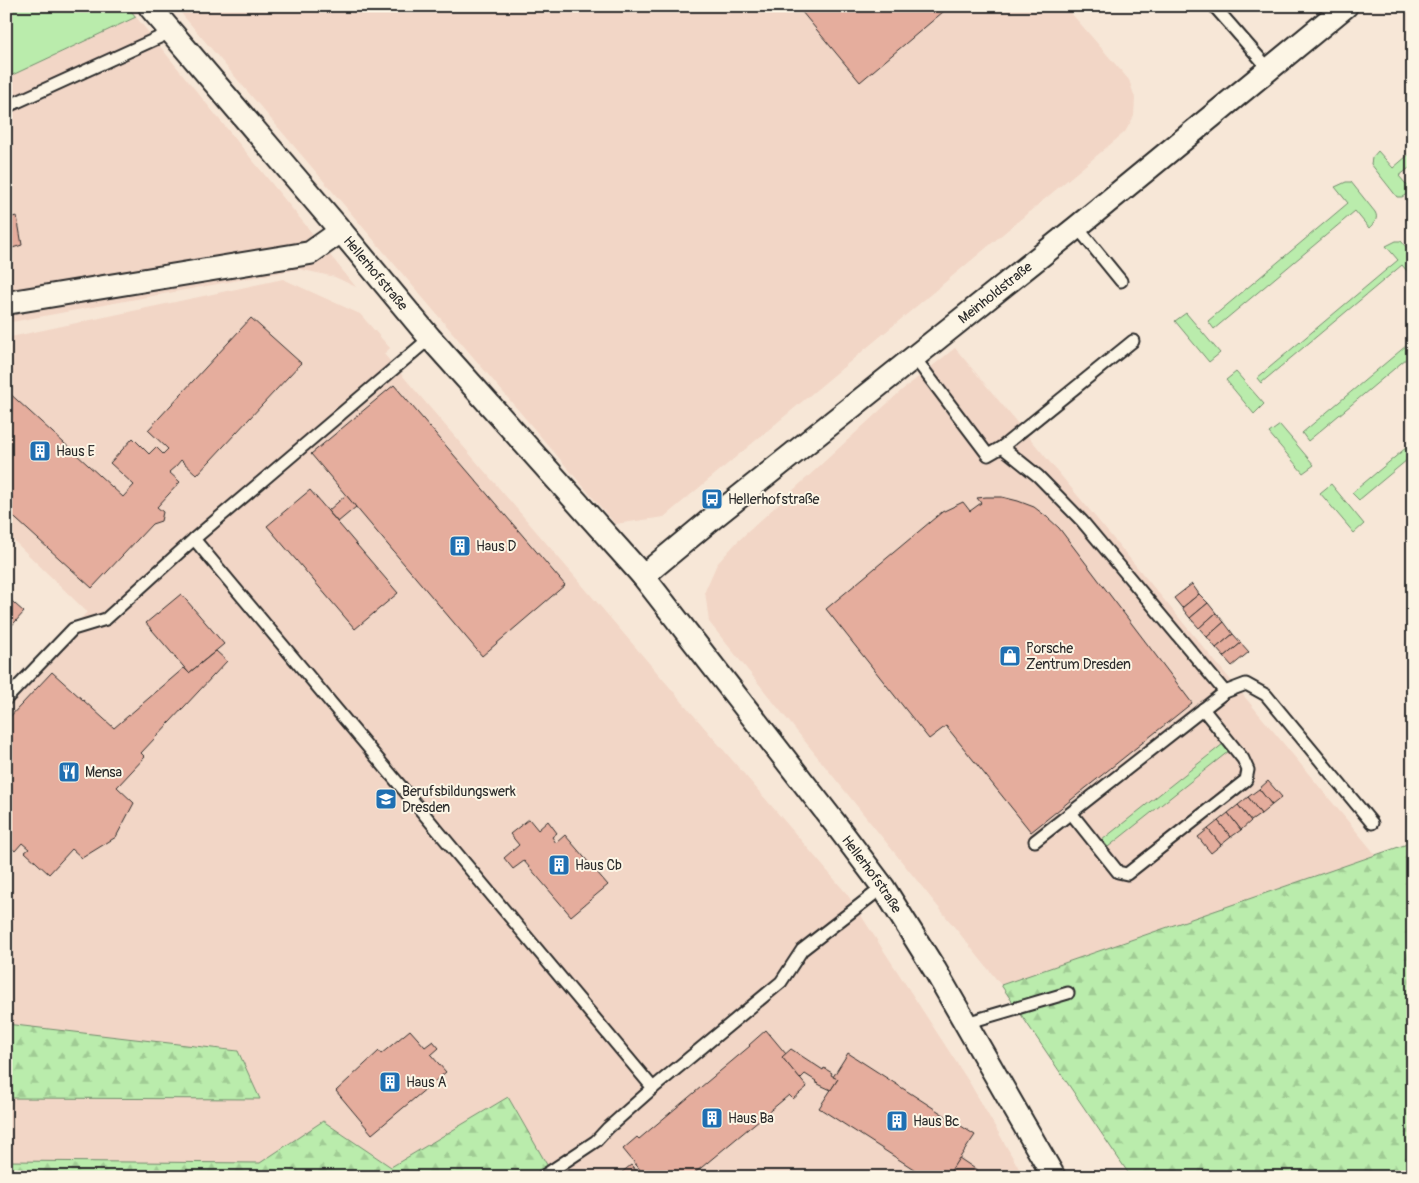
<svg xmlns="http://www.w3.org/2000/svg" width="1419" height="1183" font-family="Pangolin,sans-serif">
  <style>
    .built { fill: #f2d6c6 }
    .grass { fill: #baecac; stroke: #728c6c }
    .forest { fill: url(#forest-firs); stroke: #728c6c }
    .building { fill: #e5ad9d; stroke: #2b2b2b }
    .lines { fill: none; stroke-linecap: round; stroke-linejoin: round }
    .service-casing { stroke: #2b2b2b; stroke-width: 15 }
    .minor-casing { stroke: #2b2b2b; stroke-width: 26 }
    .service { stroke: #fcf5e5; stroke-width: 11 }
    .minor { stroke: #fcf5e5; stroke-width: 22 }
    .labels { text-anchor: middle; stroke-width: 4; stroke-linejoin: round; paint-order: stroke }
    .street-label { font-size: 14px; fill: #2b2b2b; stroke: #fcf5e5 }
    .poi-label { font-size: 14px; fill: #2b2b2b; stroke: #fcf5e5; text-anchor: start }
  </style>
  <defs>
    <pattern id="forest-firs" width="22" height="20" patternUnits="userSpaceOnUse" patternTransform="scale(1.25)"><rect width="22" height="20" fill="#baecac"/><path d="M5 1l3.5 6h-7zM16 11l3.5 6h-7z" fill="#a0cb94"/></pattern>
  </defs>
  <rect width="100%" height="100%" fill="#f7e7d7"/>
  <filter id="ink" filterUnits="userSpaceOnUse"><feTurbulence type="fractalNoise" baseFrequency=".02" numOctaves="2"/><feDisplacementMap in="SourceGraphic" scale="10" xChannelSelector="R" yChannelSelector="G"/><feConvolveMatrix kernelMatrix="1 2 1 2 8 2 1 2 1" color-interpolation-filters="sRGB"/></filter>
  <g filter="url(#ink)">
    <g class="built">
      <path d="M175,6H1065L1129,80L1135,98L1134,116L1125,132L664,517L615,524Z"/>
      <path d="M136,17L356,287L335,277L299,269L6,323V78Z"/>
      <path d="M283,279L360,314L390,348L384,354L847,894L971,1085L1024,1177H6V703L87,612L6,533V338Z"/>
      <path d="M955,348L1376,855L1001,985L709,622L705,591L717,564L737,542L902,390Z"/>
    </g>
    <g class="grass">
      <path d="M6,6H127L136,17L6,78Z"/>
      <path d="M1378,151L1393,168L1413,151V165L1399,176L1412,191L1402,197H1397L1371,164L1372,158Z"/>
      <path d="M1346,182H1351L1375,212C1379,219 1374,223 1369,228L1355,211L1214,329L1208,321L1348,203L1335,187Z"/>
      <path d="M1396,241H1401L1413,255V278L1402,265L1261,383L1257,378L1398,260L1386,246Z"/>
      <path d="M1186,313L1220,353L1209,362L1175,321Z"/>
      <path d="M1413,340V353L1308,441L1302,433Z"/>
      <path d="M1236,372L1264,404L1254,414L1226,380Z"/>
      <path d="M1280,425L1314,465L1303,473L1269,433Z"/>
      <path d="M1413,442V455L1359,500L1352,493Z"/>
      <path d="M1331,484L1364,524L1354,533L1320,493Z"/>
      <path d="M1223,744L1229,751L1108,847L1102,840Z"/>
    </g>
    <g class="forest">
      <path d="M1413,842V1177H1131L1001,985Z"/>
      <path d="M6,1024L238,1051L260,1099L6,1098Z"/>
      <path d="M508,1097L554,1177H6V1161L260,1163L323,1121L391,1167Z"/>
    </g>
    <g class="building">
      <path d="M797,6H950L860,82Z"/>
      <path d="M17,216L22,245L6,250V218Z"/>
      <path d="M251,318L301,363L197,475L181,460L176,466L169,472L180,482L157,507L163,512L161,521L152,524L92,588L6,510V390L123,497L134,485L110,463L133,438L149,454L156,447L163,454L168,449L148,430Z"/>
      <path d="M394,385L565,585L482,656L311,454Z"/>
      <path d="M310,490L398,593L355,629L267,526Z"/>
      <path d="M346,495L356,507L338,522L328,511Z"/>
      <path d="M986,497H1002L1018,501L1034,507L1047,517L1059,528L1192,703L1031,832L946,726L929,739L826,609L942,512L963,502L970,511L981,503L977,498Z"/>
      <path d="M1192,584L1199,594L1182,608L1174,598Z"/>
      <path d="M181,594L224,644L189,673L146,623Z"/>
      <path d="M1199,594L1208,603L1190,618L1182,608Z"/>
      <path d="M6,596L24,612L6,632Z"/>
      <path d="M1208,603L1216,613L1199,628L1190,618Z"/>
      <path d="M1216,613L1224,622L1207,637L1199,628Z"/>
      <path d="M1224,622L1233,634L1216,648L1207,637Z"/>
      <path d="M1233,634L1241,643L1224,657L1216,648Z"/>
      <path d="M1241,643L1249,652L1232,666L1224,657Z"/>
      <path d="M216,651L227,661L141,753L145,757L117,787L134,803L116,837L82,858L72,849L49,874L25,852L29,849L22,843L15,851L6,843V813L12,807L6,801V721L52,672L114,728L184,668L189,673Z"/>
      <path d="M1268,781L1282,797L1272,805L1259,789Z"/>
      <path d="M1259,789L1272,805L1261,814L1248,797Z"/>
      <path d="M1248,797L1261,814L1251,821L1238,805Z"/>
      <path d="M1238,805L1251,821L1241,830L1228,813Z"/>
      <path d="M1228,813L1241,830L1231,837L1218,821Z"/>
      <path d="M529,819L538,830L548,821L557,833L552,837L556,843L565,835L608,885L571,916L524,861L513,869L504,858L519,845L510,834Z"/>
      <path d="M1218,821L1231,837L1221,845L1208,829Z"/>
      <path d="M1208,829L1221,845L1211,853L1198,837Z"/>
      <path d="M410,1030L425,1047L433,1041L439,1048L431,1055L446,1072L372,1134L336,1091L379,1051L381,1054Z"/>
      <path d="M766,1030L786,1054L782,1057L807,1087L793,1099L789,1095L690,1177H646L623,1149L637,1137L639,1139L750,1046L749,1045Z"/>
      <path d="M791,1049L823,1070L824,1068L832,1073L831,1075L838,1079L831,1090L820,1085L815,1082L816,1081L805,1074L800,1079L782,1057Z"/>
      <path d="M848,1053L975,1135L947,1177H926L819,1108L838,1079L833,1077Z"/>
      <path d="M959,1158L968,1164L987,1177H947Z"/>
      <path d="M631,1165L641,1176L616,1177Z"/>
    </g>
    <g class="lines">
      <g class="service-casing">
        <g id="service">
          <path d="M1214,6L1269,69"/>
          <path d="M6,107L171,32"/>
          <path d="M1077,227L1121,281"/>
          <path d="M914,357L988,455L1002,447L1133,341"/>
          <path d="M1002,447L1038,476L1082,521L1225,692L1246,684L1266,695L1372,823"/>
          <path d="M194,539L653,1088"/>
          <path d="M6,699L73,629L106,619L194,539L430,338"/>
          <path d="M1071,813L1118,872L1127,874L1246,780L1248,770L1243,759L1203,709"/>
          <path d="M1035,841L1225,692"/>
          <path d="M966,1023L1068,993"/>
          <path d="M542,1177L596,1141L608,1128L653,1088L781,982L802,950L883,887"/>
        </g>
      </g>
      <g class="minor-casing">
        <g id="minor">
          <path id="s1" d="M150,7L341,231L430,338L643,576L834,822L883,887L935,970L1054,1177"/>
          <path d="M6,303L310,253L341,231"/>
          <path id="s2" d="M643,576L714,517L1077,227L1346,6"/>
        </g>
      </g>
      <use href="#service" class="service"/>
      <use href="#minor" class="minor"/>
    </g>
  </g>
  <defs>
    <g id="building-square" transform="scale(1.125)"><rect x="-9" y="-9" width="18" height="18" rx="4" fill="#1f6fb2" stroke="#fcf5e5"/><path d="M-4-6H4V6H1V3H-1V6H-4ZM-2.5-4.3h1.7v1.8h-1.7ZM.8-4.3h1.7v1.8H.8ZM-2.5-1h1.7V.8h-1.7ZM.8-1h1.7V.8H.8Z" fill="#fff"/></g>
    <g id="bus-square" transform="scale(1.125)"><rect x="-9" y="-9" width="18" height="18" rx="4" fill="#1f6fb2" stroke="#fcf5e5"/><path d="M-5-6H5V4H4V6H2V4H-2V6H-4V4H-5ZM-3.5-4V0h7V-4ZM-3.5 1.2v1.5H-2V1.2ZM2 1.2v1.5H3.5V1.2Z" fill="#fff"/></g>
    <g id="shop-square" transform="scale(1.125)"><rect x="-9" y="-9" width="18" height="18" rx="4" fill="#1f6fb2" stroke="#fcf5e5"/><path d="M-5-2.5h2.3a2.7 3.5 0 0 1 5.4 0H5L5.5 6h-11ZM-1.5-2.5h3a1.5 2.3 0 0 0-3 0Z" fill="#fff"/></g>
    <g id="restaurant-square" transform="scale(1.125)"><rect x="-9" y="-9" width="18" height="18" rx="4" fill="#1f6fb2" stroke="#fcf5e5"/><path d="M-5-6h1v4h1v-4h1v4h1v-4h1v5L-1.5 .5V6h-2V.5L-5-1ZM5-6V6H3V1.5H1.5Q1.5-4 5-6Z" fill="#fff"/></g>
    <g id="school-square" transform="scale(1.125)"><rect x="-9" y="-9" width="18" height="18" rx="4" fill="#1f6fb2" stroke="#fcf5e5"/><path d="M0-5L7-2L0 1L-7-2ZM-4 1L0 2.5L4 1V4Q0 6-4 4Z" fill="#fff"/></g>
  </defs>
  <g fill-rule="evenodd">
    <use href="#building-square" x="40" y="451"/>
    <use href="#bus-square" x="712" y="499"/>
    <use href="#building-square" x="460" y="546"/>
    <use href="#shop-square" x="1010" y="656"/>
    <use href="#restaurant-square" x="69" y="772"/>
    <use href="#school-square" x="386" y="799"/>
    <use href="#building-square" x="559" y="865"/>
    <use href="#building-square" x="390" y="1082"/>
    <use href="#building-square" x="712" y="1118"/>
    <use href="#building-square" x="897" y="1121"/>
  </g>
  <g class="labels">
    <g class="street-label">
      <text dy="5" stroke="none"><textPath href="#s1" startOffset="349">Hellerhofstraße</textPath></text>
      <text dy="5" stroke="none"><textPath href="#s2" startOffset="452">Meinholdstraße</textPath></text>
      <text dy="5" stroke="none"><textPath href="#s1" startOffset="1129">Hellerhofstraße</textPath></text>
    </g>
    <g class="poi-label">
      <text x="56" y="456">Haus E</text>
      <text x="728" y="504">Hellerhofstraße</text>
      <text x="476" y="551">Haus D</text>
      <text x="1026" y="653">Porsche<tspan x="1026" dy="16">Zentrum Dresden</tspan></text>
      <text x="85" y="777">Mensa</text>
      <text x="402" y="796">Berufsbildungswerk<tspan x="402" dy="16">Dresden</tspan></text>
      <text x="575" y="870">Haus Cb</text>
      <text x="406" y="1087">Haus A</text>
      <text x="728" y="1123">Haus Ba</text>
      <text x="913" y="1126">Haus Bc</text>
    </g>
  </g>
  <rect width="1419" height="1183" fill="none" stroke="#fcf5e5" stroke-width="25"/>
  <rect x="12" y="12" width="1394" height="1158" fill="none" stroke="#2b2b2b" stroke-width="2" filter="url(#ink)"/>
</svg>
